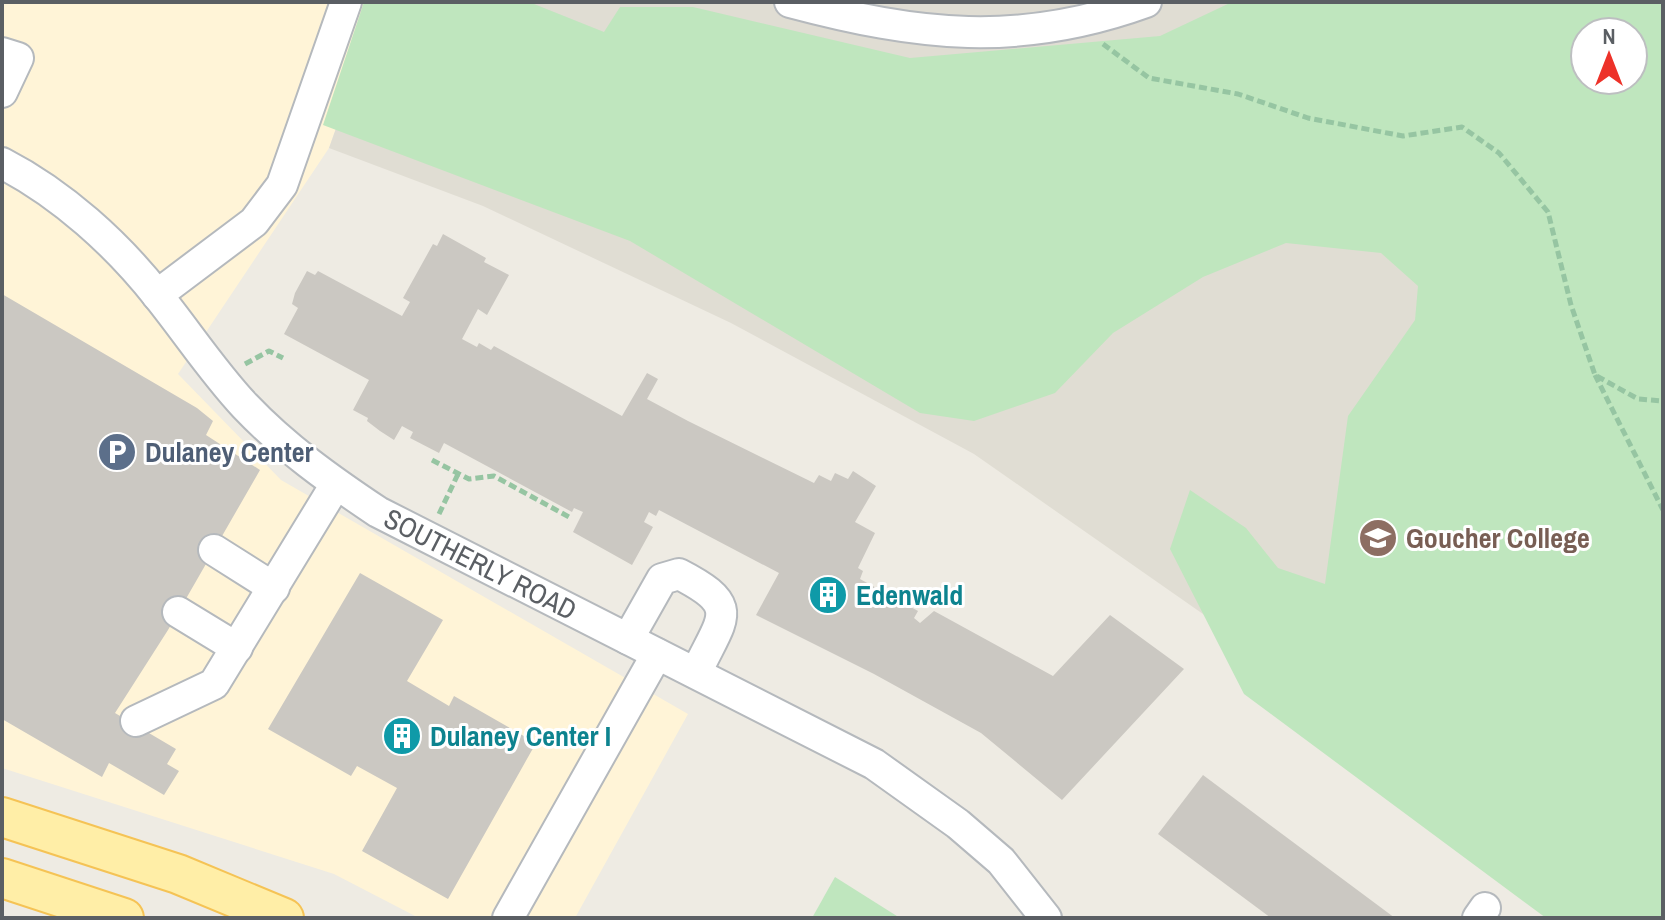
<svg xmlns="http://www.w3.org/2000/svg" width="1665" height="920" font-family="'Archivo Narrow',sans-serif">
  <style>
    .commercial { fill: #fff4d7 }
    .education { fill: #e0ddd3; fill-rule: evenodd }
    .green { fill: #bfe6be; fill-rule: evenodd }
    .building { fill: #cbc8c2 }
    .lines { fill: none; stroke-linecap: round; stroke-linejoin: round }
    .minor-casing { stroke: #b5b9bd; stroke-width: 34 }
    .major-casing { stroke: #f5c355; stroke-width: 42 }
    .path { stroke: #96c5a2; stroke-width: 5; stroke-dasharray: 8 4; stroke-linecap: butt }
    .minor { stroke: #fff; stroke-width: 30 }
    .major { stroke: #ffeea7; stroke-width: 38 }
    .labels { text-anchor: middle; stroke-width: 6; stroke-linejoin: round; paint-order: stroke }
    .service-label { font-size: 28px; font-weight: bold; fill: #4e5e75; stroke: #fff; text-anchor: start }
    .education-label { font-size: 28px; font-weight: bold; fill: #785e54; stroke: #fff; text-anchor: start }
    .street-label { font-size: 28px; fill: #5b5f64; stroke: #fff }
    .culture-label { font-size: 28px; font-weight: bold; fill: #0d838f; stroke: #fff; text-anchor: start }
  </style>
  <rect width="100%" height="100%" fill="#eeebe3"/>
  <path class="commercial" d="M2,2H381L329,148L178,374L281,480L688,714L575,918H419L334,874L2,768Z"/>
  <path class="education" d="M381,2H1663V918L1213,621L974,454L731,323L483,206L329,148ZM1585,32H1633V80H1585Z"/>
  <g class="green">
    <path d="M364,2H529L604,32L620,7H693L910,58L1160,36L1232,2H1663V918H1546L1244,694L1170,549L1190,490L1246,528L1278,568L1325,584L1348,416L1415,320L1418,286L1381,253L1286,243L1203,277L1113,333L1055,393L974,421L920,413L630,241L323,125ZM1585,32H1633V80H1585Z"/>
    <path d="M835,877L900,918H812Z"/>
  </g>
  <g class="building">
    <path d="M443,234L486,258L484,262L509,275L487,315L478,309L462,339L477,347L479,343L491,350L494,346L622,416L647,373L658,379L647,399L688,421L814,483L819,475L831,481L835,473L848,479L853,471L876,486L855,522L875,533L858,568L863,571L860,579L918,611L914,618L920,623L934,611L1053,676L1110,615L1184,669L1062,800L981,733L874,674L756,615L779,573L659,510L656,516L649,512L644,522L653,527L632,565L573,532L583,512L574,508L572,512L444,443L439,453L410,438L413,432L402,426L394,440L380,431L367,421L368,418L353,410L369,380L284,334L298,308L292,304L295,293L307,271L315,275L318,271L402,316L410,302L403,298L433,244L437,246Z"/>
    <path d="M2,294L197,408L213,421L206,435L260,470L168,630L115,713L176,749L167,764L179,771L164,795L109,763L102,777L2,719Z"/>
    <path d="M360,573L443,620L407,681L449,706L454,696L536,743L448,899L362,851L397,788L357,766L351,776L268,729Z"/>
    <path d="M1203,775L1395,918H1271L1158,834Z"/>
  </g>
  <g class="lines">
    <g class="minor-casing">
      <g id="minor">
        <path d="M790,2C918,36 1019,48 1146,2"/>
        <path d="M2,53L18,58L2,92"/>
        <path id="s1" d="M2,163C62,194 117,244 158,296C187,332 213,372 245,406C285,448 330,480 378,512L874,764L958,824L1001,861L1046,918"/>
        <path d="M157,295L254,222L282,185L346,2"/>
        <path d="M214,550L274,588"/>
        <path d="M178,612L237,648"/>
        <path d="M628,639L662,579L679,574C743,607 722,617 696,673"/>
        <path d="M136,721L214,684L336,484"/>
        <path d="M508,918L657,654"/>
        <path d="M1478,918L1485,908"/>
      </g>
    </g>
    <g class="major-casing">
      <g id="major">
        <path d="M2,817L178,874L284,918"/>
        <path d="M2,878L124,918"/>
      </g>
    </g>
    <g class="path">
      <path d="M1103,44L1149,78L1238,94L1308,118L1403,136L1462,127L1499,153L1548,212L1571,305L1595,375L1638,399L1663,401"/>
      <path d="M245,364L269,351L283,358"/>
      <path d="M1595,375L1663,510"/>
      <path d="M432,460L469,479L494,476L569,517"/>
      <path d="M439,514L458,474"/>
    </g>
    <use href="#minor" class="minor"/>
    <use href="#major" class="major"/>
  </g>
  <defs>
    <g id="parking-disc" transform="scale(2)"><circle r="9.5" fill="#5c6f8a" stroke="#fff"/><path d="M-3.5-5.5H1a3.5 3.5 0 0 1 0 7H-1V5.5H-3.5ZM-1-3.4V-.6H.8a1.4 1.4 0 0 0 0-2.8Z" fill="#fff"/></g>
    <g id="university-disc" transform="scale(2)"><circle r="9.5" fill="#8d6e63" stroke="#fff"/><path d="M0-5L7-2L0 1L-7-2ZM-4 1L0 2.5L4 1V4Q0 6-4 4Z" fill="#fff"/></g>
    <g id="building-disc" transform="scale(2)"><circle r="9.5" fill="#0f9aa8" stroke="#fff"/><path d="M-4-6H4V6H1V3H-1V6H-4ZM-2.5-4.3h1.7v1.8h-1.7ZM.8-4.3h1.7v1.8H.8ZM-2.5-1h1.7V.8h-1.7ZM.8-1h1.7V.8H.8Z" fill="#fff"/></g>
  </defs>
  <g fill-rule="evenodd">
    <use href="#parking-disc" x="117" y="452"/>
    <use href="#university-disc" x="1378" y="538"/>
    <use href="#building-disc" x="828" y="595"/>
    <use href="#building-disc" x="402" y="736"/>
  </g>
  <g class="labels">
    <g class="service-label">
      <text x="145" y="462">Dulaney Center</text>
    </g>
    <g class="education-label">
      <text x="1406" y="548">Goucher College</text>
    </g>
    <g class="street-label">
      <text dy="10" stroke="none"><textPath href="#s1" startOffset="632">SOUTHERLY ROAD</textPath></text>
    </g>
    <g class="culture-label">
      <text x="856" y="605">Edenwald</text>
      <text x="430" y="746">Dulaney Center I</text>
    </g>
  </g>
  <rect width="1665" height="920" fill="none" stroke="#5b5f64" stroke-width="8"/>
  <g transform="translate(1609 56)"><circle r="38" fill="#ffffff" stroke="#bdbfc1" stroke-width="2"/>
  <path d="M0-6L14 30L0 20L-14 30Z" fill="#ed3229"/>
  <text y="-12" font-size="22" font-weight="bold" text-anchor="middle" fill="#5b5f64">N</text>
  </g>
</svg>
